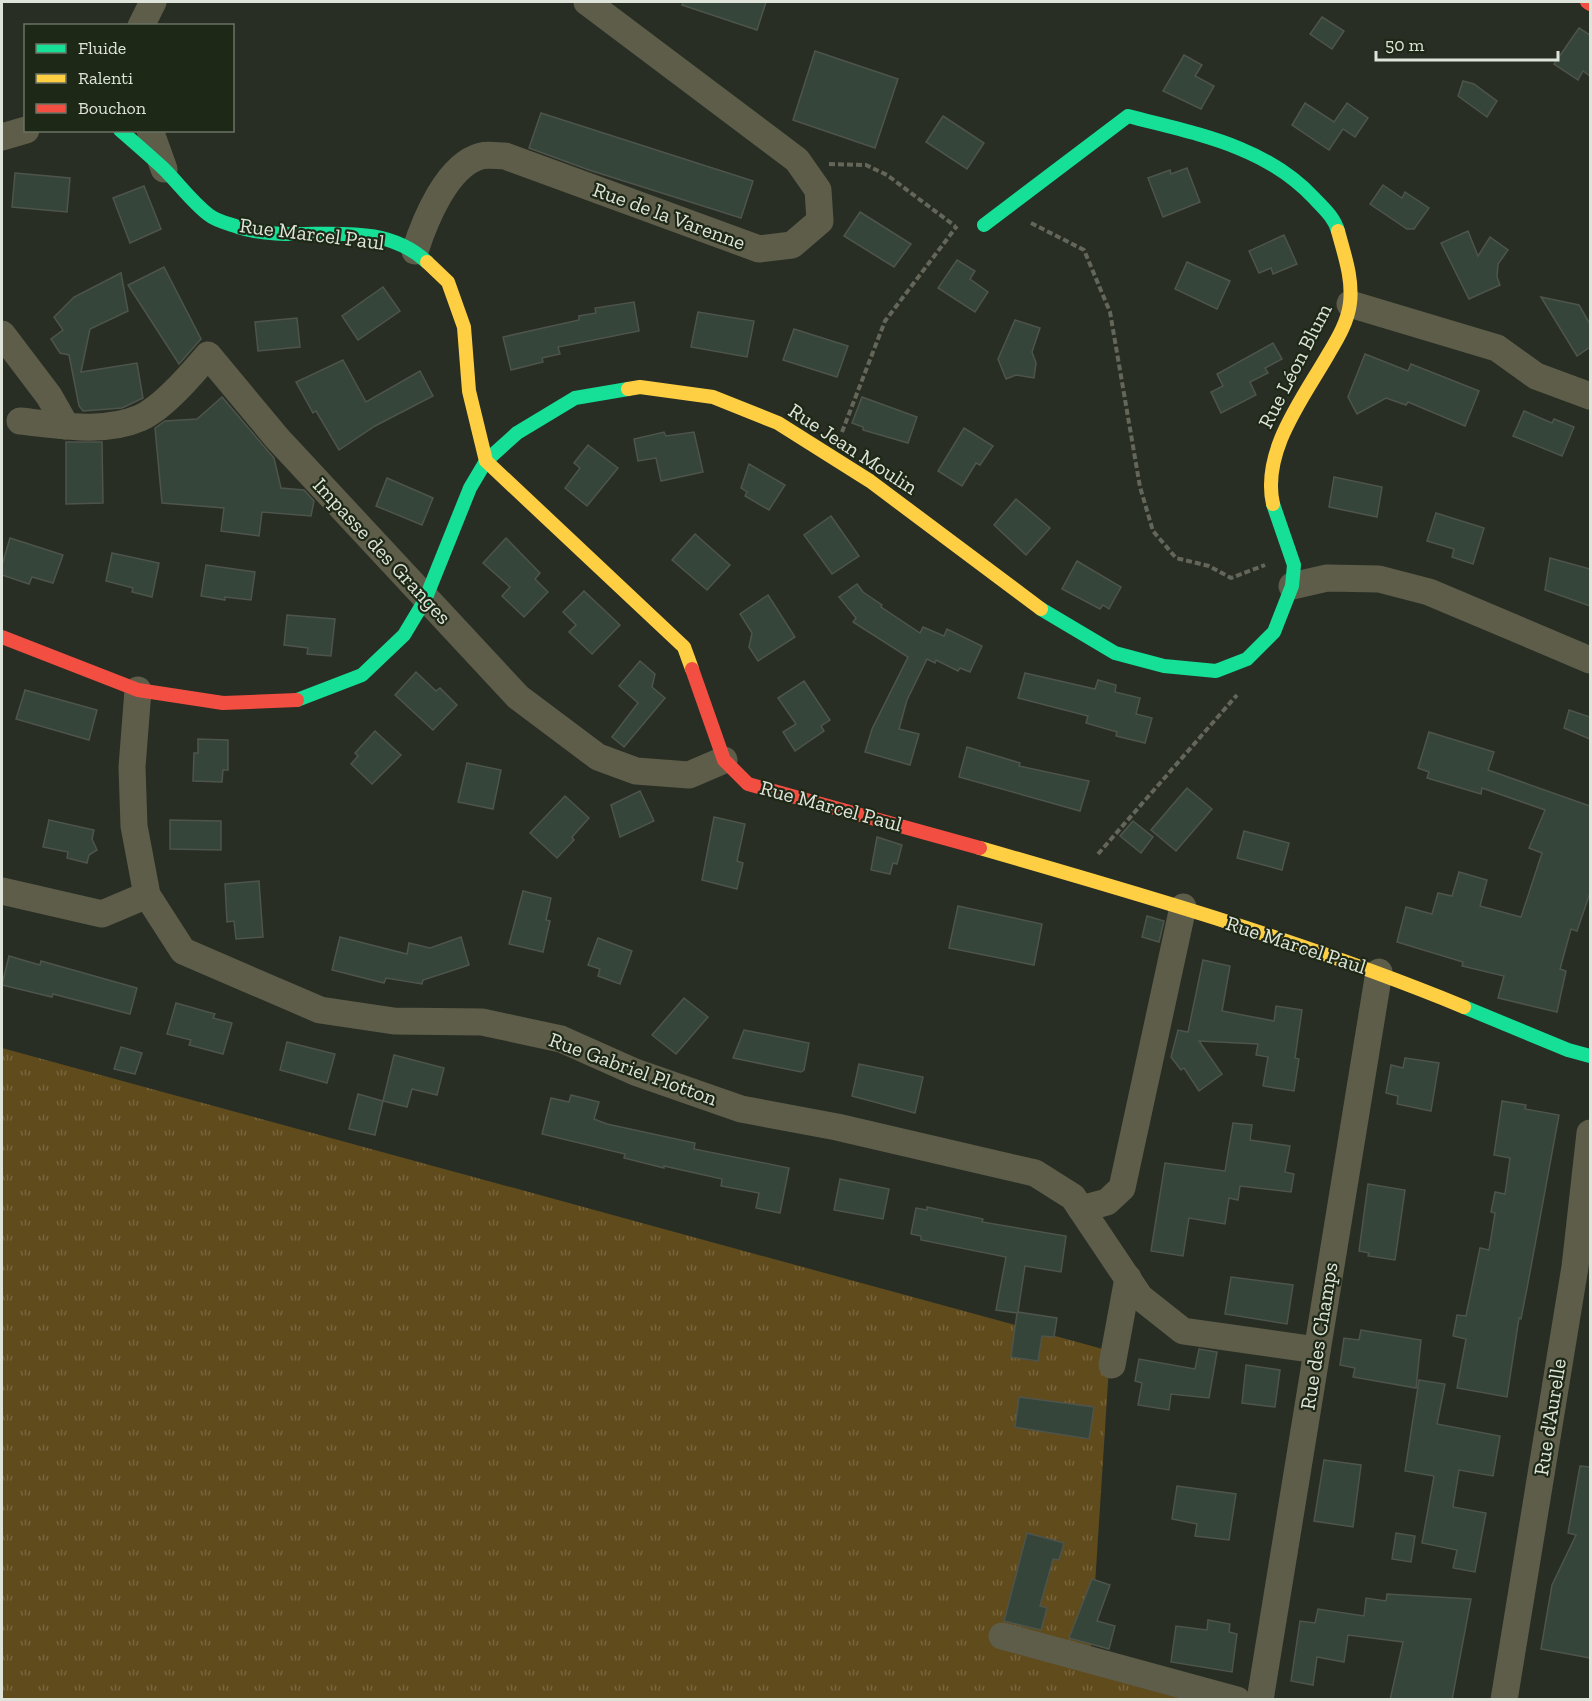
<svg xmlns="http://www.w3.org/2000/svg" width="1592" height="1701" font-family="'Zilla Slab',serif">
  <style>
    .grass { fill: url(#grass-tufts) }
    .building { fill: #35453a; stroke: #4e544b; stroke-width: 1.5 }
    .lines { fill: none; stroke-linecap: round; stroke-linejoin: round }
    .path { stroke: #646659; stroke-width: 4; stroke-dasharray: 6 3; stroke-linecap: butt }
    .street { stroke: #5d5d4a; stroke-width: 27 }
    .fast { stroke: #16e098; stroke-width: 14 }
    .slow { stroke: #ffcf43; stroke-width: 14 }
    .jam { stroke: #f24e42; stroke-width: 14 }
    .labels { text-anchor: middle; stroke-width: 4.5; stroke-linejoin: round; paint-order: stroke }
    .street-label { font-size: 21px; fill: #dee4d9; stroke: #1e2816 }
  </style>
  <defs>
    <pattern id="grass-tufts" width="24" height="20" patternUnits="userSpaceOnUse" patternTransform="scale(1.5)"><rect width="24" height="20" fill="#604b1d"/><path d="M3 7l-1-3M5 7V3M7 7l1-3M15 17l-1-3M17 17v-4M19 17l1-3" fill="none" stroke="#76653d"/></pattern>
  </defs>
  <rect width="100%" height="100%" fill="#292e24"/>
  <path class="grass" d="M2,1048L1110,1351L1091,1647L1263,1699H2Z"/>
  <g class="building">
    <path d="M683,2H766L757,30L682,5Z"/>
    <path d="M1322,17L1344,31L1332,49L1310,34Z"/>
    <path d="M1579,28L1590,35V76L1583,71L1578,80L1554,64Z"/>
    <path d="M815,51L898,79L875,148L793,120Z"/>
    <path d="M1184,55L1202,65L1195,76L1214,86L1201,109L1163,91Z"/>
    <path d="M1463,81L1474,84L1497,101L1487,117L1458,96Z"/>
    <path d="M1305,103L1334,122L1347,103L1368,118L1355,137L1343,129L1329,150L1292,125Z"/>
    <path d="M541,113L753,181L741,218L589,170L529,148Z"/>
    <path d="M943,116L984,143L967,169L926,142Z"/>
    <path d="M1187,168L1200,202L1163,217L1148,178L1170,170L1171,174Z"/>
    <path d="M15,173L70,178L67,212L12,207Z"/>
    <path d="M1383,185L1402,198L1405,192L1429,208L1414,229H1407L1370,204Z"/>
    <path d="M144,186L161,229L130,243L113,198Z"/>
    <path d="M860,212L911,244L894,267L844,236Z"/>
    <path d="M1468,231L1478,256L1490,237L1508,250L1498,264L1497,277L1500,285L1469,299L1441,243Z"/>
    <path d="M1284,235L1297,264L1273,274L1271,268L1259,273L1249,251Z"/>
    <path d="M957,260L975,271L970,279L988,292L975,312L938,288Z"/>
    <path d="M1187,262L1230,281L1217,309L1175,289Z"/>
    <path d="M164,267L201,339L179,364L128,285Z"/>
    <path d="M121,273L128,311L90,329L81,372L137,363L143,398L122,408L83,411L79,406L69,355L60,353L51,339L63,330L54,317L74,297Z"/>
    <path d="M383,287L400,311L358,340L342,316Z"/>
    <path d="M1541,297L1579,305L1590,324V347L1577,356Z"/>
    <path d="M634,302L639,331L558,347L560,354L542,358L543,362L511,370L503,337L579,320V316L596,313L595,308Z"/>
    <path d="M698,312L754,321L747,357L691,347Z"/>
    <path d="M297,318L300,347L258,351L255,322Z"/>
    <path d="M1015,320L1040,328L1032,352L1036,363L1034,378L1016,375L1006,379L998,359Z"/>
    <path d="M794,329L848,346L837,377L783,360Z"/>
    <path d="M1273,343L1282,359L1265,368L1268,373L1250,382L1256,395L1221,413L1211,392L1223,386L1217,374Z"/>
    <path d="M1365,354L1408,371L1411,364L1479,391L1465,426L1408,402L1406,405L1386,398L1357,414L1348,397Z"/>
    <path d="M343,360L366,402L420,371L433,396L375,426L339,450L316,411L313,413L296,382Z"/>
    <path d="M222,397L274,458L281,488L304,490L314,501L311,516L262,512L259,536L221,531L224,508L162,503L155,428L165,421L197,419Z"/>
    <path d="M862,397L917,417L908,443L863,430V427L852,423Z"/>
    <path d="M1524,411L1552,423L1554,419L1574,427L1562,456L1513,436Z"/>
    <path d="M964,428L993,446L980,465L976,463L962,486L938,471Z"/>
    <path d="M664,432L666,436L694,432L703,472L661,481L656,458L638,461L634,439Z"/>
    <path d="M66,442H102L103,503L66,504Z"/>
    <path d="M588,445L618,468L587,506L565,488L580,468L574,463Z"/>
    <path d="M749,464L785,485L769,510L745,496L747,492L741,488Z"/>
    <path d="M1334,477L1382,487L1377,517L1329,507Z"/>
    <path d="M387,478L433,498L422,525L376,506Z"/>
    <path d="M1016,499L1050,528L1026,555L994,525Z"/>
    <path d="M1436,513L1484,528L1473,564L1452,557L1454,549L1427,541Z"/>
    <path d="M831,516L859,556L832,574L804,535Z"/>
    <path d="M695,534L730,565L707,590L672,560Z"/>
    <path d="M10,538L63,555L53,583L32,577L29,584L2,575V565Z"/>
    <path d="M506,538L540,573L535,579L548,592L524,617L502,596L510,587L483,563Z"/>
    <path d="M112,553L159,563L152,597L132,592L133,588L106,581Z"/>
    <path d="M1550,558L1590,569V606L1545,590Z"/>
    <path d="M1077,561L1121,587L1109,609L1103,605L1100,609L1062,589Z"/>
    <path d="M206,565L255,572L251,600L225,597V600L201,596Z"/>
    <path d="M857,584L863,592L882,605L881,607L920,633L923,627L944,636L947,629L982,646L970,672L960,668L958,671L936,660L935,663L927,659L907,700L899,729L919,734L910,765L865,752L872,729L908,657L853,622L856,618L839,597Z"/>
    <path d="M584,591L620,625L592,654L569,632L576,625L563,612Z"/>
    <path d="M768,595L795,637L758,661L749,647L752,633L740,614Z"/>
    <path d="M287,615L335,619L331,656L307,654L308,648L284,645Z"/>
    <path d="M640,661L655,674L652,687L665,698L624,747L612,737L638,703L619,686Z"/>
    <path d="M416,672L436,691L440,688L457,705L433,730L395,695Z"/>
    <path d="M1025,673L1095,689L1098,680L1116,685L1115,692L1140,698L1136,714L1152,718L1145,743L1116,736L1117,732L1086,723L1088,716L1018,698Z"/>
    <path d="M804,681L830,720L821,726L824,731L795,751L783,732L796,724L778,698Z"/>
    <path d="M25,690L97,710L89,740L16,719Z"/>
    <path d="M1569,710L1590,717V739L1564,728Z"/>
    <path d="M375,731L401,755L372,784L351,764L358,756L355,753Z"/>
    <path d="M1429,732L1494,752L1488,770L1590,806V893L1577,931L1571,929L1560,969L1566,971L1557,1012L1498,998L1504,976L1462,966L1463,962L1397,942L1406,907L1432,914L1438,893L1452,896L1459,872L1487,880L1480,906L1521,917L1542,853L1529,848L1545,810L1482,788L1481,794L1427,778L1429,772L1418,768Z"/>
    <path d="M198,739L228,740V770H223L222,782L193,781L194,753H198Z"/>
    <path d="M967,747L1020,763L1019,766L1089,781L1080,811L959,777Z"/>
    <path d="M467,763L501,770L493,809L458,802Z"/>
    <path d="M1187,788L1212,809L1176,851L1151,830Z"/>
    <path d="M640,791L654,821L620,837L611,805Z"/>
    <path d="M565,796L589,818L572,837L574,840L557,858L530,833Z"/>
    <path d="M714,817L745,824L737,861L743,863L737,889L702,880Z"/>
    <path d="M49,820L94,830L92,839L97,850L89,855L87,863L67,858L68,852L43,847Z"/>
    <path d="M170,820L221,821V850L170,849Z"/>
    <path d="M1133,821L1153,837L1141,853L1120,836Z"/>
    <path d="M1244,831L1289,843L1282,870L1237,858Z"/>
    <path d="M877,837L902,845L897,864L893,863L890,874L871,870Z"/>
    <path d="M259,881L263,937L236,939L234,921L227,922L225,884Z"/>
    <path d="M523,891L551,898L546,920L550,921L543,952L509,944Z"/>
    <path d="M958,906L1042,924L1034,965L949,948Z"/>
    <path d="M1147,916L1164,921L1159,942L1142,937Z"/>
    <path d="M340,937L407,954L409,943L430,948L461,937L469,965L423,980L422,984L386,978L384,983L332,970Z"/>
    <path d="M598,938L632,951L620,984L598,976L600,969L588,965Z"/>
    <path d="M9,956L40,965L41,961L137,988L130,1014L53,994L52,997L2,985Z"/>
    <path d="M1203,960L1230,966L1222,1011L1274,1021L1276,1006L1302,1010L1295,1058L1299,1059L1294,1091L1263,1086L1268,1057L1256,1055L1258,1044L1199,1041L1222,1074L1199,1091L1184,1068L1181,1070L1171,1057L1178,1030L1188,1032Z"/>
    <path d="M684,998L708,1017L676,1054L652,1035Z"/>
    <path d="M176,1003L215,1014L213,1018L232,1023L223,1054L189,1045L191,1040L167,1034Z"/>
    <path d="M744,1030L809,1043L804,1070L801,1072L733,1058Z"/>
    <path d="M287,1042L335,1054L327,1083L280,1070Z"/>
    <path d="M121,1047L142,1053L135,1074L114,1069Z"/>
    <path d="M394,1055L444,1068L437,1095L412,1089L407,1107L383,1101Z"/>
    <path d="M1405,1058L1439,1063L1431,1111L1397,1104L1398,1096L1386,1093L1391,1065L1403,1068Z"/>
    <path d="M859,1064L923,1077L915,1113L852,1096Z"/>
    <path d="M358,1094L383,1101L375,1135L349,1129Z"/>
    <path d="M571,1095L599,1102L594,1119L607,1124L695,1143L694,1149L789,1168L780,1213L756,1208L759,1193L721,1186L722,1179L664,1166V1168L624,1158L625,1154L542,1134L551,1098L569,1102Z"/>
    <path d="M1502,1101L1526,1105L1525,1109L1559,1115L1528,1283L1521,1319L1519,1318L1507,1397L1457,1388L1466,1339L1453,1336L1457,1315L1466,1316L1480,1248L1489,1250L1495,1213L1491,1212L1495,1192L1505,1194L1510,1158L1494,1155Z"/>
    <path d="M1233,1123L1252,1125L1250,1140L1290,1146L1285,1172L1294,1174L1291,1192L1240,1186L1238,1200L1229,1198L1225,1224L1189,1218L1183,1256L1151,1251L1165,1163L1225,1171Z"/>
    <path d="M840,1179L889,1189L883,1219L834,1210Z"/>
    <path d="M1368,1184L1405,1190L1395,1260L1368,1256L1369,1253L1359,1251Z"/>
    <path d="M927,1207L983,1219L982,1222L1066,1236L1061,1272L1025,1266L1018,1312L1057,1318L1054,1337L1042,1336L1038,1361L1011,1357L1017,1313L996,1310L1006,1257L921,1240V1236L911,1234L916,1208L927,1210Z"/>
    <path d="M1231,1277L1293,1285L1287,1324L1225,1314Z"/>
    <path d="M1361,1330L1421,1340L1416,1388L1353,1377L1355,1368L1340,1365L1344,1338L1359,1340Z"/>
    <path d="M1199,1349L1217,1352L1209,1398L1171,1394L1169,1410L1138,1405L1142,1383L1135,1381L1139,1359L1195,1369Z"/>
    <path d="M1246,1365L1280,1370L1275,1407L1242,1403Z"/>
    <path d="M1419,1380L1445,1384L1437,1424L1500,1436L1493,1476L1459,1470L1453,1507L1486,1513L1475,1572L1453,1568L1457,1550L1422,1543L1434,1476L1405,1471Z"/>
    <path d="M1019,1397L1094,1407L1089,1439L1015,1427Z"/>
    <path d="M1324,1460L1361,1465L1353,1527L1314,1521Z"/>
    <path d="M1580,1466L1590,1467V1658L1541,1649L1552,1585L1576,1535L1568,1533Z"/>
    <path d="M1177,1486L1236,1494L1229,1540L1195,1536L1197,1524L1172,1519Z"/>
    <path d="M1027,1533L1064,1543L1059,1560L1053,1559L1040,1606L1047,1608L1041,1630L1004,1621Z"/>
    <path d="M1396,1533L1415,1536L1411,1562L1392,1559Z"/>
    <path d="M1092,1579L1110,1585L1097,1621L1115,1626L1109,1649L1069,1638Z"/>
    <path d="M1387,1594L1471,1599L1452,1700H1390L1403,1642L1348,1635L1344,1662L1317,1657L1313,1685L1291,1681L1300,1621L1315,1623L1318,1609L1364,1616L1366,1598L1386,1601Z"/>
    <path d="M1208,1620L1230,1624L1229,1632L1237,1634L1232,1672L1171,1662L1176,1626L1207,1630Z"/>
  </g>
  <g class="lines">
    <g class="path">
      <path d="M829,164L866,165L887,175L955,226"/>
      <path d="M1031,223L1084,250L1110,312L1140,487L1153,531L1176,558L1209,566L1231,578L1265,565"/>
      <path d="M842,432L885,321L957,226"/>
      <path d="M1098,854L1237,695"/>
    </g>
    <g class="street">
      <path d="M141,26L153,2"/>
      <path d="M150,130L164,169"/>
      <path d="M2,137L26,130"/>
      <path d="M415,251C425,220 447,165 481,156C488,154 498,156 505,156L759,249L792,245L820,221L818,190L797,160L587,2"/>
      <path d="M1350,304L1497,348L1536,376L1590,396"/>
      <path d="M2,334L49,396L66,426"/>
      <path d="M20,421C59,425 103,434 140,418C163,408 192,374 208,355L277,438L518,697L598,757L636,771L689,775L724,760"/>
      <path d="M1292,586L1327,578L1379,579L1429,592L1590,660"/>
      <path d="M138,690L132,767L134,826L147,895L183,951L320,1010L394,1021L482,1022L561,1039L635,1072L741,1109L837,1127L1035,1173L1073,1197L1140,1297L1183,1331L1317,1350"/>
      <path d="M2,891L102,914L147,895"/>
      <path d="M1081,1209L1107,1202L1122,1188L1183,907"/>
      <path d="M1112,1365L1128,1278"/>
      <path d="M1002,1636L1237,1700"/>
      <path d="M1260,1700L1379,972"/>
      <path d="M1504,1700L1575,1267L1590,1133"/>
    </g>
    <g class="fast">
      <path d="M120,130C135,143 150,156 164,169C179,184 193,203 209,215C216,221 230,224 238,227C300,247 374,213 427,262"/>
      <path d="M984,225L1128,116C1196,134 1264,145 1314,198C1324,209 1334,217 1338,231"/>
      <path d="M1041,609L1115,653L1164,666L1216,671L1247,659L1274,632L1292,586L1294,565L1273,504"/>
      <path d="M297,700L362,675L404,635L425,600L470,488L486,461L517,433L575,398L628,389"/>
      <path d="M1464,1007L1568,1050L1590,1056"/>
    </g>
    <g class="slow">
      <path d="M427,262L448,282L464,327L469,391L486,461L684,647L692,669"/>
      <path d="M628,389L640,387L713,397L778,423L870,481L1041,609"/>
      <path d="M1273,504C1261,451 1304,397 1329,353C1338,338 1348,321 1350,303C1353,278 1344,254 1338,231"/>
      <path d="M980,848C1143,895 1306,942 1464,1007"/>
    </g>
    <g class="jam">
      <path d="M1587,2L1590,4"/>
      <path d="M2,637L138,690L223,703L297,700"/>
      <path d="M692,669L724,760L748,784L980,848"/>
    </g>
  </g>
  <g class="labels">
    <g class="street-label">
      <text transform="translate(669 216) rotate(20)" y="7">Rue de la Varenne</text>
      <text transform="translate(312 234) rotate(7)" y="7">Rue Marcel Paul</text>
      <text transform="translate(1295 366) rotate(-63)" y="7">Rue Léon Blum</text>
      <text transform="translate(853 449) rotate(33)" y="7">Rue Jean Moulin</text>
      <text transform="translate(382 551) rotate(47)" y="7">Impasse des Granges</text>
      <text transform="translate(831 806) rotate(15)" y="7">Rue Marcel Paul</text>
      <text transform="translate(1296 945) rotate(18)" y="7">Rue Marcel Paul</text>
      <text transform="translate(633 1069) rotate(20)" y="7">Rue Gabriel Plotton</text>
      <text transform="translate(1319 1336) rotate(-81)" y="7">Rue des Champs</text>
      <text transform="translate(1550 1417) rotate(-81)" y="7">Rue d'Aurelle</text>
    </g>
  </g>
  <rect width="1592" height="1701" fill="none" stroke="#dee4d9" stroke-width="6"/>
  <rect x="24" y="24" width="210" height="108" fill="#1e2816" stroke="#6b7364" stroke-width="1.5"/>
  <rect x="36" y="44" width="30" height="9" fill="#16e098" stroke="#6b7364" stroke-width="1.5"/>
  <text x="78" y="54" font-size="18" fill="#dee4d9">Fluide</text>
  <rect x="36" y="74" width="30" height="9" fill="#ffcf43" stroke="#6b7364" stroke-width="1.5"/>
  <text x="78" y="84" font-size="18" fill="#dee4d9">Ralenti</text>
  <rect x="36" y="104" width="30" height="9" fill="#f24e42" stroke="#6b7364" stroke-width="1.5"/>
  <text x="78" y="114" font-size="18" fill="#dee4d9">Bouchon</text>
  <path d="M1376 51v9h182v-9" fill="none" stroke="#dee4d9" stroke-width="3"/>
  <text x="1385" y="51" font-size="18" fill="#dee4d9" stroke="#1e2816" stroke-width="4.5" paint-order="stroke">50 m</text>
</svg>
